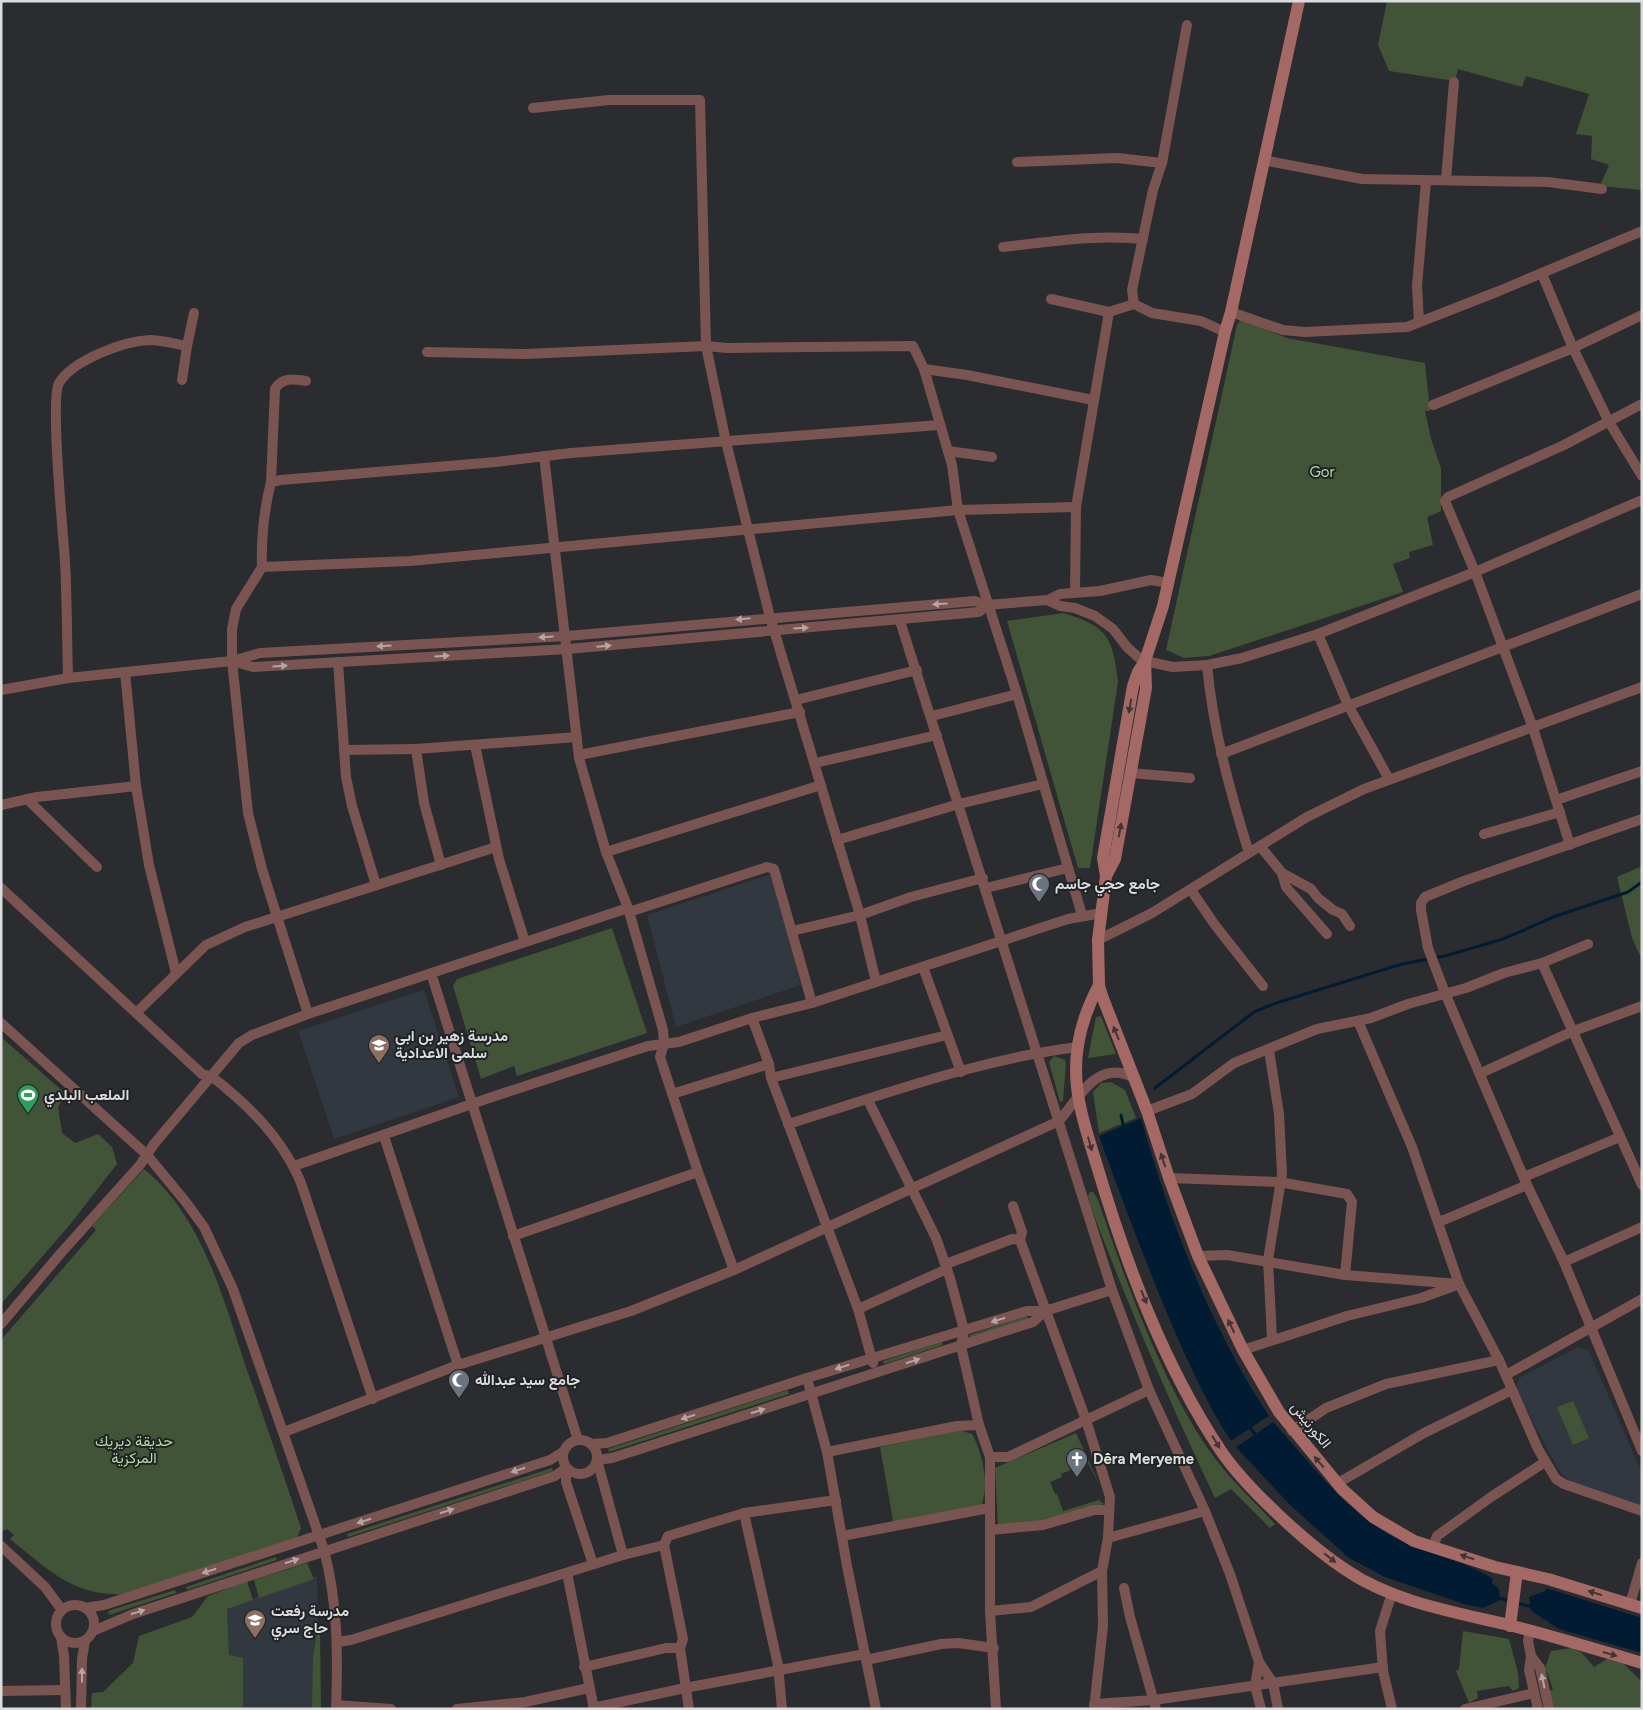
<svg xmlns="http://www.w3.org/2000/svg" width="1643" height="1710" font-family="Figtree,Vazirmatn,sans-serif">
  <style>
    .built { fill: #32383f }
    .green { fill: #415437 }
    .water { fill: #011c32 }
    .pier { fill: #2a2c2f }
    .lines { fill: none; stroke-linecap: round; stroke-linejoin: round }
    .stream { stroke: #011c32; stroke-width: 3 }
    .minor { stroke: #7a5451; stroke-width: 10 }
    .secondary { stroke: #a56965; stroke-width: 12 }
    .oneway { fill: #b4a6a5 }
    .oneway2 { fill: #413435 }
    .labels { text-anchor: middle; stroke-width: 4; stroke-linejoin: round; paint-order: stroke }
    .park-label { font-size: 15px; fill: #b6dba3; stroke: #202225 }
    .poi-label { font-size: 15px; font-weight: bold; fill: #dadcdd; stroke: #202225; text-anchor: start }
    .street-label { font-size: 15px; fill: #dadcdd; stroke: #202225 }
  </style>
  <rect width="100%" height="100%" fill="#2a2c2f"/>
  <g class="built">
    <path d="M772,874L801,985L676,1027L647,915Z"/>
    <path d="M424,990L459,1097L334,1139L298,1031Z"/>
    <path d="M1578,1347L1589,1351L1642,1473V1506L1574,1483L1565,1477L1558,1469L1516,1390L1519,1378Z"/>
    <path d="M317,1576L320,1709H189L192,1620Z"/>
  </g>
  <g class="green">
    <path d="M1387,1H1642V190L1600,186L1609,165L1591,159L1592,136L1576,134L1589,94L1526,76L1522,87L1458,69L1455,81L1389,71L1378,45Z"/>
    <path d="M1241,319L1287,338L1425,363L1430,411H1425L1431,439L1441,468V511L1427,517L1433,545L1409,552L1410,558L1393,564L1403,592L1209,656L1184,658L1166,650L1237,325Z"/>
    <path d="M1063,613C1108,627 1112,636 1118,682L1090,868H1078L1007,621Z"/>
    <path d="M1642,866V960L1632,938L1617,877Z"/>
    <path d="M612,928L647,1033L517,1076L514,1066L481,1079L453,986L457,979Z"/>
    <path d="M1101,1016L1116,1054L1088,1058L1096,1017Z"/>
    <path d="M1,1037L66,1094L58,1107L62,1133L75,1143L98,1134L112,1147L117,1164L68,1227L1,1304Z"/>
    <path d="M1054,1056L1065,1060L1066,1065L1063,1101L1060,1102L1049,1062Z"/>
    <path d="M1111,1082L1125,1090L1136,1118L1099,1133L1093,1092L1101,1083Z"/>
    <path d="M144,1169C204,1218 224,1302 248,1373C266,1424 284,1476 301,1528L297,1538L131,1594C75,1598 51,1572 10,1539L14,1535L7,1529L1,1532V1340L96,1230L92,1226Z"/>
    <path d="M1090,1192H1093L1098,1200C1125,1279 1161,1381 1209,1450C1228,1478 1252,1499 1275,1524L1270,1528L1231,1489L1215,1498C1170,1403 1129,1308 1092,1210L1088,1196Z"/>
    <path d="M1027,1316L1028,1319L970,1339L969,1335Z"/>
    <path d="M942,1342L943,1345L884,1364L883,1361Z"/>
    <path d="M788,1390L789,1394L609,1452L608,1449Z"/>
    <path d="M1573,1401L1589,1438L1573,1445L1557,1407Z"/>
    <path d="M959,1430L972,1434C982,1451 991,1489 980,1507L894,1526L880,1447Z"/>
    <path d="M1076,1433L1100,1486L1088,1463L1061,1474L1062,1477L1050,1482L1055,1494H1057L1063,1511L1099,1500L1104,1504L1045,1521L998,1527L995,1468Z"/>
    <path d="M552,1468L553,1471L348,1537L347,1534Z"/>
    <path d="M276,1557L277,1560L187,1590L186,1587Z"/>
    <path d="M307,1563L314,1579L259,1598L254,1580Z"/>
    <path d="M247,1581L253,1600L227,1609L229,1655L243,1658V1709H91L92,1693L103,1692L133,1663L139,1636L192,1617L208,1596Z"/>
    <path d="M175,1590L176,1593L109,1615L108,1611Z"/>
    <path d="M317,1631L320,1632L321,1709H312L313,1659Z"/>
    <path d="M1463,1631L1509,1639L1518,1673L1519,1688L1513,1691L1509,1686L1477,1691L1478,1698L1469,1703L1456,1671L1459,1669Z"/>
    <path d="M1572,1648L1581,1652L1594,1667L1607,1659L1623,1663L1642,1682V1709H1554L1549,1692L1553,1689L1547,1672L1544,1671L1551,1651Z"/>
  </g>
  <g class="water">
    <path d="M1141,1118C1170,1222 1209,1325 1269,1416L1231,1441C1206,1403 1187,1360 1169,1318C1144,1258 1121,1197 1099,1136Z"/>
    <path d="M1273,1422C1307,1459 1344,1509 1388,1534C1422,1553 1461,1558 1493,1579L1492,1583L1499,1588L1500,1600L1483,1608L1464,1604L1385,1577L1349,1558L1289,1504L1236,1447Z"/>
    <path d="M1546,1588L1642,1618V1653L1559,1629L1531,1611L1529,1597Z"/>
  </g>
  <g class="pier">
    <path d="M1269,1416L1270,1418L1233,1443L1231,1441Z"/>
    <path d="M1272,1420L1273,1422L1236,1447L1234,1445Z"/>
    <path d="M1493,1579L1501,1588L1503,1601L1482,1611L1500,1600L1499,1589L1492,1583Z"/>
    <path d="M1542,1588H1546L1545,1591L1529,1597L1531,1611L1559,1629L1553,1628L1528,1612L1526,1596Z"/>
  </g>
  <g class="lines">
    <g class="stream">
      <path d="M1155,1088L1254,1012L1276,1003L1402,964L1445,956L1503,939L1556,916L1628,892L1642,882"/>
      <path d="M1121,1115L1124,1129"/>
      <path d="M1249,1426L1257,1437"/>
      <path d="M1498,1598L1511,1601"/>
      <path d="M1517,1603L1533,1607"/>
    </g>
    <g class="minor">
      <path d="M533,108L609,100H700L706,346L726,442L770,617L860,915L876,982"/>
      <path d="M1263,160L1362,179L1548,182L1602,189"/>
      <path d="M1017,162L1117,158L1162,163"/>
      <path d="M1446,180L1454,82"/>
      <path d="M1003,247C1050,242 1096,234 1143,239"/>
      <path d="M1542,274L1573,348L1609,422L1642,476"/>
      <path d="M1051,299L1109,312L1134,304L1152,313L1201,321L1225,332"/>
      <path d="M1134,304L1132,290L1153,190L1162,163L1187,25"/>
      <path d="M1231,312L1283,330L1305,332L1407,327L1499,291L1642,231"/>
      <path d="M1419,322L1417,286L1426,181"/>
      <path d="M187,346L194,313"/>
      <path d="M427,352L525,354L706,346L727,348L913,346L924,369L952,465L958,510L1017,694L1082,915"/>
      <path d="M924,369L967,375L1093,400"/>
      <path d="M1433,405L1573,348L1642,315"/>
      <path d="M939,425L571,453L496,462L281,480L271,482C264,510 261,538 262,567L410,561L958,510L1076,507"/>
      <path d="M948,451L992,457"/>
      <path d="M544,456L579,758L606,852L628,908L663,1030L664,1044L660,1057L698,1172L734,1270"/>
      <path d="M271,482L275,389C282,377 294,379 306,381"/>
      <path d="M262,567L236,609L232,629V661L245,784L248,813L262,869L308,1014"/>
      <path d="M1075,592L1076,507L1109,312"/>
      <path d="M1048,600L1060,594L1100,591L1151,580L1168,583"/>
      <path d="M900,621L1112,1290L1149,1390L1205,1511L1230,1574L1259,1662L1273,1683L1278,1709"/>
      <path d="M1318,634L1348,705L1389,779"/>
      <path d="M232,661L253,667L568,649L979,612L987,605"/>
      <path d="M338,662L346,777L352,806L376,885"/>
      <path d="M1207,665C1213,730 1230,791 1249,853"/>
      <path d="M125,672L136,786L149,865L176,973"/>
      <path d="M68,678C67,639 67,600 65,561C63,533 50,399 59,383C73,360 124,341 150,340C162,340 175,344 187,346L182,380"/>
      <path d="M1,690L68,678L232,661L260,653L567,636L975,601L987,605L1047,600L1060,606L1075,608L1095,616L1113,629L1127,647L1138,657L1145,661L1173,667L1207,665L1242,658L1318,634L1475,572L1642,500"/>
      <path d="M796,700L917,670"/>
      <path d="M932,716L1017,694"/>
      <path d="M475,745L499,859L525,942"/>
      <path d="M344,750L416,749"/>
      <path d="M1221,754L1642,594"/>
      <path d="M579,755L800,712"/>
      <path d="M815,763L937,735"/>
      <path d="M1130,773L1190,778"/>
      <path d="M27,799L97,867"/>
      <path d="M1556,800L1642,771"/>
      <path d="M1,805L37,797L136,786"/>
      <path d="M1642,819L1464,881L1425,897L1421,903V910L1428,948L1445,993L1527,1185L1564,1262L1642,1451"/>
      <path d="M1484,834L1560,812"/>
      <path d="M837,840L959,804L1043,784"/>
      <path d="M1570,845L1533,728L1475,572L1445,501L1448,497L1564,445L1642,404"/>
      <path d="M1260,846L1282,873L1311,889L1318,898L1333,910L1342,914L1350,926"/>
      <path d="M606,852L821,785"/>
      <path d="M441,865L424,803L416,749L577,737"/>
      <path d="M1282,873L1286,887L1327,934"/>
      <path d="M1,888L202,1074C216,1077 223,1086 234,1095C263,1120 286,1147 301,1183L373,1399"/>
      <path d="M986,888L1068,868"/>
      <path d="M1191,890L1215,925L1263,986"/>
      <path d="M629,912L767,867L774,869L812,1003"/>
      <path d="M792,931L860,915L911,897L983,878"/>
      <path d="M1098,940L1152,913L1307,817L1364,789L1642,687"/>
      <path d="M1542,963L1642,1185"/>
      <path d="M923,967L961,1072"/>
      <path d="M431,973L578,1440"/>
      <path d="M137,1012L206,945L245,927L496,847"/>
      <path d="M752,1018L769,1064L771,1078L858,1309L873,1363"/>
      <path d="M1358,1021L1412,1147L1459,1284L1499,1360L1538,1449L1556,1479L1564,1484L1642,1511"/>
      <path d="M1,1023L147,1155L185,1201L204,1227L233,1289L324,1550C338,1604 338,1654 336,1709"/>
      <path d="M1269,1050L1279,1114L1282,1174L1268,1260L1272,1339"/>
      <path d="M1481,1073L1571,1032L1642,1006"/>
      <path d="M771,1078L947,1035"/>
      <path d="M672,1094L769,1064"/>
      <path d="M868,1100L936,1238L950,1278L964,1330L961,1346L979,1425L990,1457V1611L996,1709"/>
      <path d="M1147,1111L1192,1094L1234,1063L1317,1029L1371,1018L1408,1004L1466,988L1504,973L1542,963L1588,944"/>
      <path d="M788,1124C883,1095 979,1059 1078,1047"/>
      <path d="M384,1136L458,1365"/>
      <path d="M294,1166L489,1098L648,1046L679,1042L752,1018L812,1003L1068,919L1102,913"/>
      <path d="M1524,1177L1620,1137"/>
      <path d="M1169,1178L1279,1182L1347,1194L1352,1202L1345,1275"/>
      <path d="M1013,1206L1022,1232L1020,1240L1086,1420L1110,1497L1108,1538L1102,1571L1103,1626L1094,1709"/>
      <path d="M1439,1222L1527,1185"/>
      <path d="M513,1236L698,1172"/>
      <path d="M1198,1256L1227,1255L1345,1275L1459,1284"/>
      <path d="M1564,1262L1642,1227"/>
      <path d="M946,1264L1012,1239L1020,1240"/>
      <path d="M858,1309L947,1269"/>
      <path d="M1,1324L61,1253L140,1165L154,1144L239,1043L252,1035L308,1014L628,908"/>
      <path d="M1243,1350L1347,1316L1421,1298L1457,1285"/>
      <path d="M1506,1375L1642,1299"/>
      <path d="M807,1378L827,1452L847,1566L876,1709"/>
      <path d="M1292,1431L1326,1408L1386,1384L1499,1360"/>
      <path d="M284,1432L458,1365L631,1311L734,1270L1059,1121C1079,1098 1097,1058 1135,1078"/>
      <circle cx="580" cy="1457" r="17"/>
      <path d="M591,1444L607,1443L807,1378L1027,1311H1045L1112,1290"/>
      <path d="M827,1452L957,1426L979,1425"/>
      <path d="M990,1457H1008L1149,1390"/>
      <path d="M1338,1483L1424,1433L1512,1390"/>
      <path d="M744,1513L778,1665L782,1709"/>
      <path d="M990,1530L1043,1525L1094,1510H1109"/>
      <path d="M842,1536L989,1508"/>
      <path d="M1108,1538L1205,1511"/>
      <path d="M664,1545L683,1639L680,1648L689,1709"/>
      <path d="M1,1546L45,1587L62,1610"/>
      <path d="M1433,1547L1437,1536L1491,1497L1545,1462"/>
      <path d="M623,1555L597,1460L612,1458L1033,1322L1045,1311"/>
      <path d="M567,1573L594,1709"/>
      <path d="M1124,1588L1130,1617L1156,1709"/>
      <path d="M1630,1604L1642,1563"/>
      <circle cx="75" cy="1624" r="19"/>
      <path d="M85,1608L104,1605L550,1460L563,1452"/>
      <path d="M990,1611L1031,1607L1102,1571"/>
      <path d="M93,1631L133,1614L555,1476L566,1468V1482L593,1564"/>
      <path d="M1530,1631L1528,1641L1531,1656L1529,1670L1538,1709"/>
      <path d="M61,1637L64,1656L66,1709"/>
      <path d="M338,1642L351,1640L623,1555L664,1545L668,1536L744,1513L836,1500"/>
      <path d="M1531,1656L1540,1668L1549,1709"/>
      <path d="M866,1660L941,1644L958,1643L994,1648"/>
      <path d="M1259,1662L1255,1686L1261,1709"/>
      <path d="M584,1667L666,1648H680"/>
      <path d="M1,1691L65,1690"/>
      <path d="M1094,1704L1154,1700L1383,1667"/>
      <path d="M336,1705L391,1709"/>
      <path d="M593,1708L685,1688L865,1654"/>
      <path d="M81,1709L82,1659L85,1641"/>
      <path d="M457,1709L525,1702L589,1688"/>
      <path d="M1392,1709L1383,1671L1380,1631L1392,1593"/>
      <path d="M1465,1709L1534,1693"/>
    </g>
    <g class="secondary">
      <path d="M1299,1L1231,312L1225,332L1163,606L1145,661L1138,672L1133,686L1103,858L1106,876L1098,940L1099,985L1102,996L1147,1111L1169,1178L1198,1256L1243,1350L1279,1412L1342,1489L1373,1517L1414,1541L1495,1567L1548,1579L1642,1608"/>
      <path d="M1106,876L1115,859L1146,688L1145,661"/>
      <path d="M1099,985C1085,1011 1076,1041 1076,1070C1076,1103 1088,1136 1097,1166C1126,1264 1164,1366 1221,1451C1246,1488 1308,1545 1346,1570C1393,1602 1454,1612 1509,1625C1553,1636 1598,1650 1642,1663"/>
      <path d="M1510,1626L1517,1572"/>
    </g>
  </g>
  <defs><path id="oneway-solid" d="M-6-.8H1V-3.2L6.5 0L1 3.2V.8H-6Z" transform="scale(1.25)"/></defs>
  <g class="oneway">
    <use href="#oneway-solid" transform="translate(940 604) rotate(176)"/>
    <use href="#oneway-solid" transform="translate(743 619) rotate(175)"/>
    <use href="#oneway-solid" transform="translate(801 628) rotate(-4)"/>
    <use href="#oneway-solid" transform="translate(546 637) rotate(177)"/>
    <use href="#oneway-solid" transform="translate(384 646) rotate(177)"/>
    <use href="#oneway-solid" transform="translate(604 646) rotate(-5)"/>
    <use href="#oneway-solid" transform="translate(442 656) rotate(-3)"/>
    <use href="#oneway-solid" transform="translate(280 666) rotate(-4)"/>
    <use href="#oneway-solid" transform="translate(998 1320) rotate(163)"/>
    <use href="#oneway-solid" transform="translate(913 1361) rotate(-18)"/>
    <use href="#oneway-solid" transform="translate(842 1367) rotate(163)"/>
    <use href="#oneway-solid" transform="translate(758 1411) rotate(-18)"/>
    <use href="#oneway-solid" transform="translate(688 1417) rotate(162)"/>
    <use href="#oneway-solid" transform="translate(518 1470) rotate(162)"/>
    <use href="#oneway-solid" transform="translate(447 1511) rotate(-18)"/>
    <use href="#oneway-solid" transform="translate(364 1521) rotate(162)"/>
    <use href="#oneway-solid" transform="translate(292 1561) rotate(-18)"/>
    <use href="#oneway-solid" transform="translate(209 1571) rotate(162)"/>
    <use href="#oneway-solid" transform="translate(138 1612) rotate(-18)"/>
    <use href="#oneway-solid" transform="translate(82 1675) rotate(-90)"/>
    <use href="#oneway-solid" transform="translate(1543 1681) rotate(-102)"/>
  </g>
  <g class="oneway2">
    <use href="#oneway-solid" transform="translate(1130 706) rotate(100)"/>
    <use href="#oneway-solid" transform="translate(1120 830) rotate(-80)"/>
    <use href="#oneway-solid" transform="translate(1116 1033) rotate(-112)"/>
    <use href="#oneway-solid" transform="translate(1090 1144) rotate(74)"/>
    <use href="#oneway-solid" transform="translate(1163 1160) rotate(-108)"/>
    <use href="#oneway-solid" transform="translate(1144 1297) rotate(68)"/>
    <use href="#oneway-solid" transform="translate(1231 1326) rotate(-116)"/>
    <use href="#oneway-solid" transform="translate(1216 1442) rotate(58)"/>
    <use href="#oneway-solid" transform="translate(1319 1462) rotate(-131)"/>
    <use href="#oneway-solid" transform="translate(1467 1557) rotate(-162)"/>
    <use href="#oneway-solid" transform="translate(1330 1558) rotate(38)"/>
    <use href="#oneway-solid" transform="translate(1595 1593) rotate(-163)"/>
    <use href="#oneway-solid" transform="translate(1610 1654) rotate(16)"/>
  </g>
  <defs>
    <g id="mosque-pin" transform="scale(1.125)"><path d="M0 17L-7.5 6A9.5 9.5 0 1 1 7.5 6Z" fill="#6b7280" stroke="#202225"/><path d="M3.5-4.9A6 6 0 1 0 3.5 4.9A5 5 0 1 1 3.5-4.9Z" fill="#fff"/></g>
    <g id="school-pin" transform="scale(1.125)"><path d="M0 17L-7.5 6A9.5 9.5 0 1 1 7.5 6Z" fill="#8d6e63" stroke="#202225"/><path d="M0-5L7-2L0 1L-7-2ZM-4 1L0 2.5L4 1V4Q0 6-4 4Z" fill="#fff"/></g>
    <g id="stadium-pin" transform="scale(1.125)"><path d="M0 17L-7.5 6A9.5 9.5 0 1 1 7.5 6Z" fill="#2e9e5b" stroke="#202225"/><path d="M0-5a6.5 5 0 1 0 0 10a6.5 5 0 1 0 0-10ZM-3.5-1.8h7v3.6h-7Z" fill="#fff"/></g>
    <g id="church-pin" transform="scale(1.125)"><path d="M0 17L-7.5 6A9.5 9.5 0 1 1 7.5 6Z" fill="#6b7280" stroke="#202225"/><path d="M-1.2-6h2.4v3.5h3.3v2.4h-3.3V6h-2.4V-.1h-3.3v-2.4h3.3Z" fill="#fff"/></g>
  </defs>
  <g fill-rule="evenodd">
    <use href="#mosque-pin" x="1039" y="884"/>
    <use href="#school-pin" x="379" y="1045"/>
    <use href="#stadium-pin" x="28" y="1095"/>
    <use href="#mosque-pin" x="459" y="1380"/>
    <use href="#church-pin" x="1077" y="1459"/>
    <use href="#school-pin" x="255" y="1620"/>
  </g>
  <g class="labels">
    <g class="park-label">
      <text x="1322" y="477">Gor</text>
      <text x="134" y="1446">حديقة ديريك<tspan x="134" dy="17">المركزية</tspan></text>
    </g>
    <g class="poi-label">
      <text x="1055" y="889">جامع حجي جاسم</text>
      <text x="395" y="1041">مدرسة زهير بن ابي<tspan x="395" dy="17">سلمى الاعدادية</tspan></text>
      <text x="44" y="1100">الملعب البلدي</text>
      <text x="475" y="1385">جامع سيد عبدالله</text>
      <text x="1093" y="1464">Dêra Meryeme</text>
      <text x="271" y="1616">مدرسة رفعت<tspan x="271" dy="17">حاج سري</tspan></text>
    </g>
    <g class="street-label">
      <text transform="translate(1311 1425) rotate(51)" y="5">الكورنيش</text>
    </g>
  </g>
  <rect width="1643" height="1710" fill="none" stroke="#dadcdd" stroke-width="5"/>
</svg>
